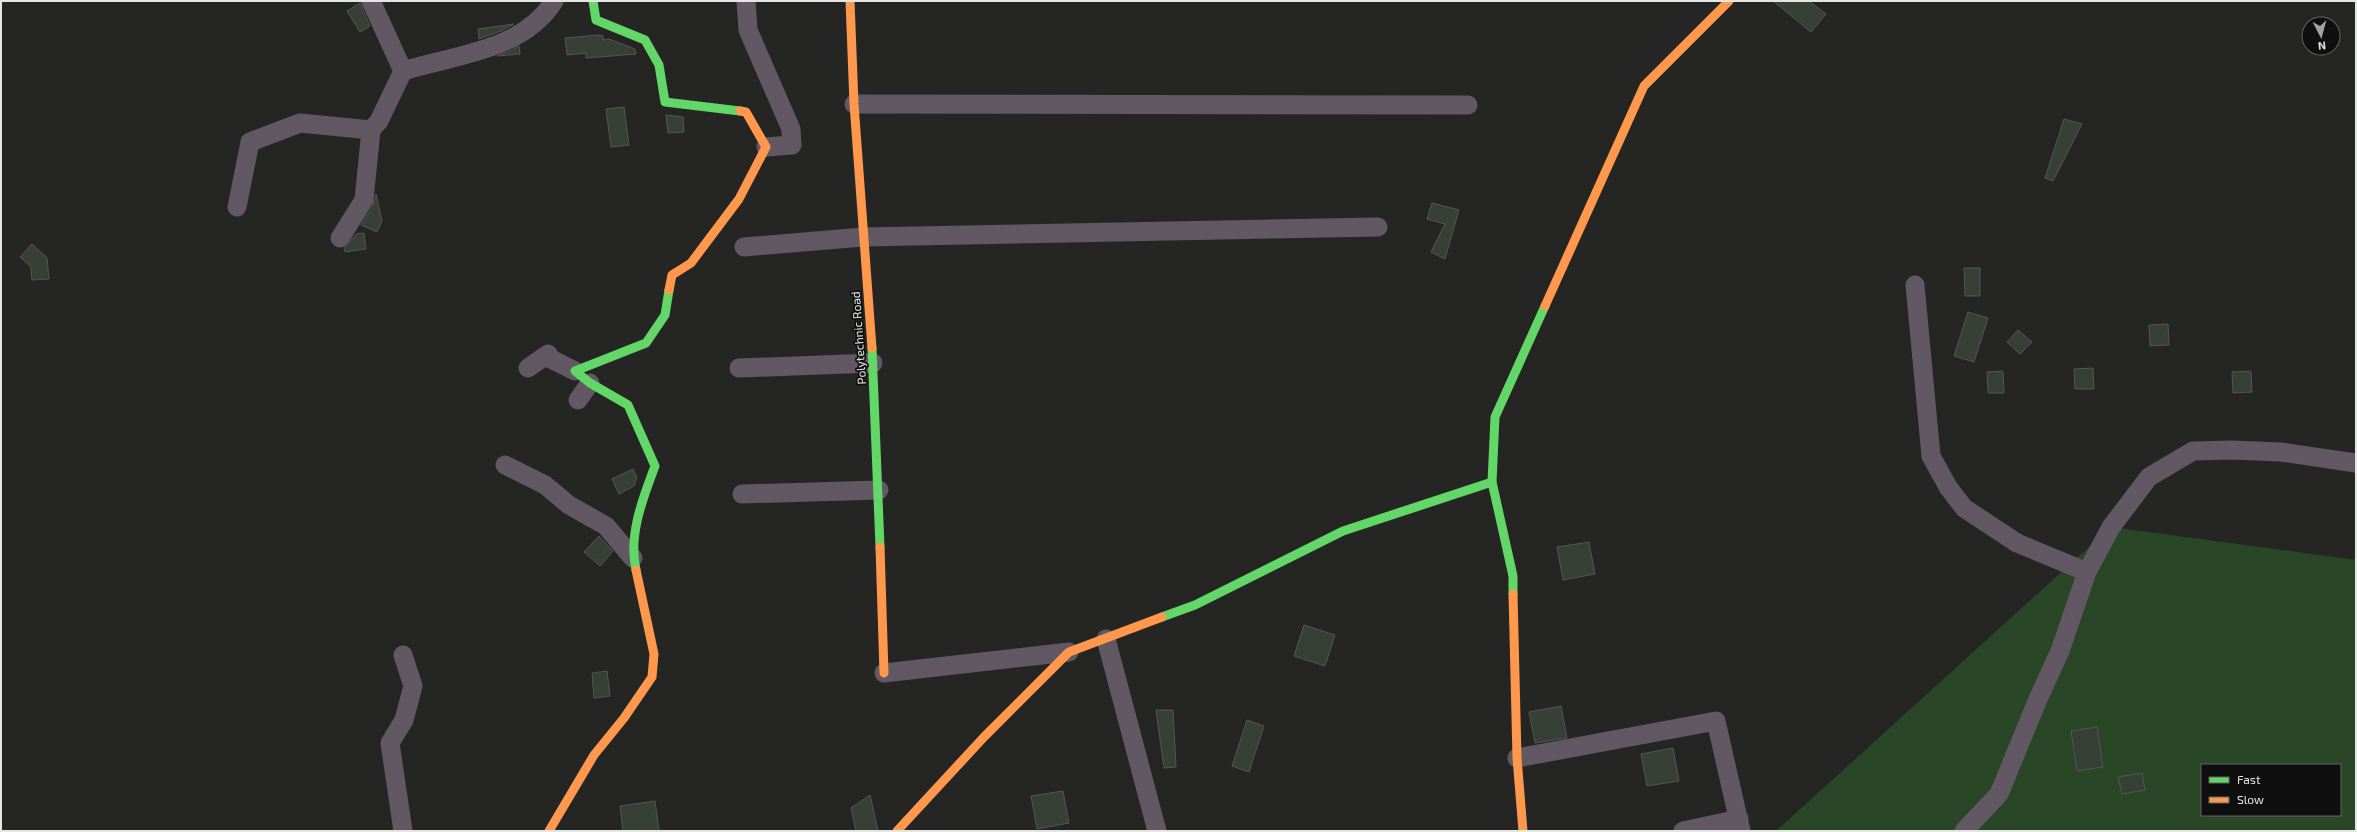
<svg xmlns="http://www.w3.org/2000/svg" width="2357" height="832" font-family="'Exo 2',sans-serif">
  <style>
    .green { fill: #294727; fill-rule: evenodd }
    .building { fill: #364036; stroke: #545654 }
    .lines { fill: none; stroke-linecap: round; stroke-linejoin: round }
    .street { stroke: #615864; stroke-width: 19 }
    .fast { stroke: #63d668; stroke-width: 9 }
    .slow { stroke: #ff974d; stroke-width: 9 }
    .labels { text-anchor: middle; stroke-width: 3.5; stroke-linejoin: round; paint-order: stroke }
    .street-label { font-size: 12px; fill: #e4e6e4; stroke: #0e0f0e }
  </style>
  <rect width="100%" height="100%" fill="#252624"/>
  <path class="green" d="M2111,527L2356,560V831H1776ZM2202,765H2340V815H2202Z"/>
  <g class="building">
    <path d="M1773,1H1809L1826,14L1811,32Z"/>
    <path d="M360,3L370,26L360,32L347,11Z"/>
    <path d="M514,24L501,31L479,39L478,29Z"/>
    <path d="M599,35L603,36V40L609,39L635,49L636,54L586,58V53L567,55L565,38Z"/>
    <path d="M519,46L520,54L497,56L510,51Z"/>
    <path d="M624,107L629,145L611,147L606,109Z"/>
    <path d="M666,115L683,117L684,132L668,133Z"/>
    <path d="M2064,119L2082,124L2053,181L2045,178Z"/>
    <path d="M376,194L382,221L377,232L361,225L373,206Z"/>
    <path d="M1432,203L1459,210L1445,259L1431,252L1445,224L1427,219Z"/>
    <path d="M364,233L366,249L345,252L344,248L356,234Z"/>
    <path d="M32,244L47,258L49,279L32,280L31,267L20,257Z"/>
    <path d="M1964,268H1980V296H1965Z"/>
    <path d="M1968,312L1988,318L1974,362L1954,356Z"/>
    <path d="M2168,324L2169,345L2150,346L2149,325Z"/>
    <path d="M2018,330L2032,342L2020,354L2007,342Z"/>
    <path d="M2093,368L2094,389H2075L2074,369Z"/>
    <path d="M2003,371L2004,393H1988L1987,372Z"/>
    <path d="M2251,371L2252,392L2233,393L2232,372Z"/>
    <path d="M633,469L637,478L634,486L619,494L612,479Z"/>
    <path d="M599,536L613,551L600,566L584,552Z"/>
    <path d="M1589,542L1595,574L1563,580L1557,547Z"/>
    <path d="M1304,625L1335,635L1325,666L1294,656Z"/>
    <path d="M607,671L610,696L594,698L592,673Z"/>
    <path d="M1561,706L1567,738L1535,743L1529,712Z"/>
    <path d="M1156,710H1173L1176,767L1164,768Z"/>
    <path d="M1247,720L1264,726L1249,772L1232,766Z"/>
    <path d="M2097,727L2103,767L2077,771L2071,731Z"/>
    <path d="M1673,748L1679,781L1647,786L1641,754Z"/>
    <path d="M2142,773L2145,790L2122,794L2118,777Z"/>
    <path d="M1063,791L1069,823L1037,829L1031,796Z"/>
    <path d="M870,795L878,831H856L851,808Z"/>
    <path d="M655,801L659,831H623L620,806Z"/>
  </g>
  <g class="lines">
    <g class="street">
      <path d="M371,1L403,71C454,55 523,51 554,1"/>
      <path d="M746,1L748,30L791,129L792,145L766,147"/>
      <path d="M854,104L1468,105"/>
      <path d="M237,207L250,142L300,123L371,130"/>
      <path d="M340,238L364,200L371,130L379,121L403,71"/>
      <path d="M744,247L863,237L1378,227"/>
      <path d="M1915,285L1931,456L1948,487L1964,508L2017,543L2087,572"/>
      <path d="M528,368L548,354L551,359L575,371"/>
      <path d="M739,368L873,363"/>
      <path d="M578,400L590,383"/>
      <path d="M505,465L545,485L569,505L606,526L633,558"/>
      <path d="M742,494L879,490"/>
      <path d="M1106,639L1157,831"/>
      <path d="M884,673L1069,652"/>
      <path d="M1517,758L1716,721L1741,831"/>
      <path d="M403,831L390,743L404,720L413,686L403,655"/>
      <path d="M1683,831L1739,819"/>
      <path d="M1964,831L1999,794L2038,699L2060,651L2087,572L2111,527L2149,477L2193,451L2232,450L2281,452L2356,463"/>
    </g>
    <g class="fast">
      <path d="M593,1L596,20L645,40L659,65L665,102L740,111"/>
      <path d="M872,348L880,547"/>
      <path d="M636,570C628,535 643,498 655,466L628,405L590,383L575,371L646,343L665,315L669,290"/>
      <path d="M1513,594V576L1492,482L1495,417L1545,306"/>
      <path d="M1162,617L1195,605L1343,531L1492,482"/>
    </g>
    <g class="slow">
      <path d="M850,1L854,104L872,348"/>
      <path d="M669,290L672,275L691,263L739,199L766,147L746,112L740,111"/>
      <path d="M1545,306L1644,86L1729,1"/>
      <path d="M880,547L884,673"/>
      <path d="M1513,594L1517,758L1523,831"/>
      <path d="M549,831L594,755L624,718L652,677L654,654L636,570"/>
      <path d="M897,831L984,737L1069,652L1162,617"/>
    </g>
  </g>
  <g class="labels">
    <g class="street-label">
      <text transform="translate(859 338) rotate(-94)" y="4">Polytechnic Road</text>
    </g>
  </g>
  <rect width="2357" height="832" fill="none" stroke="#e4e6e4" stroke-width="4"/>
  <rect x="2201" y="764" width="140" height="52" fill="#0e0f0e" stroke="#646564"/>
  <rect x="2209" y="777" width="20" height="6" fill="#63d668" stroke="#646564"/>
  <text x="2237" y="784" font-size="12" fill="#e4e6e4">Fast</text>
  <rect x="2209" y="797" width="20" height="6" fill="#ff974d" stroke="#646564"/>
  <text x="2237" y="804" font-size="12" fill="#e4e6e4">Slow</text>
  <g transform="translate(2321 36) rotate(174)"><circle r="19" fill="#0e0f0e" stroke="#646564"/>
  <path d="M0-3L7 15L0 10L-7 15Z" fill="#a1a3a1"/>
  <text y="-6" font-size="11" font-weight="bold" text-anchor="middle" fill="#e4e6e4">N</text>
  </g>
</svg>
